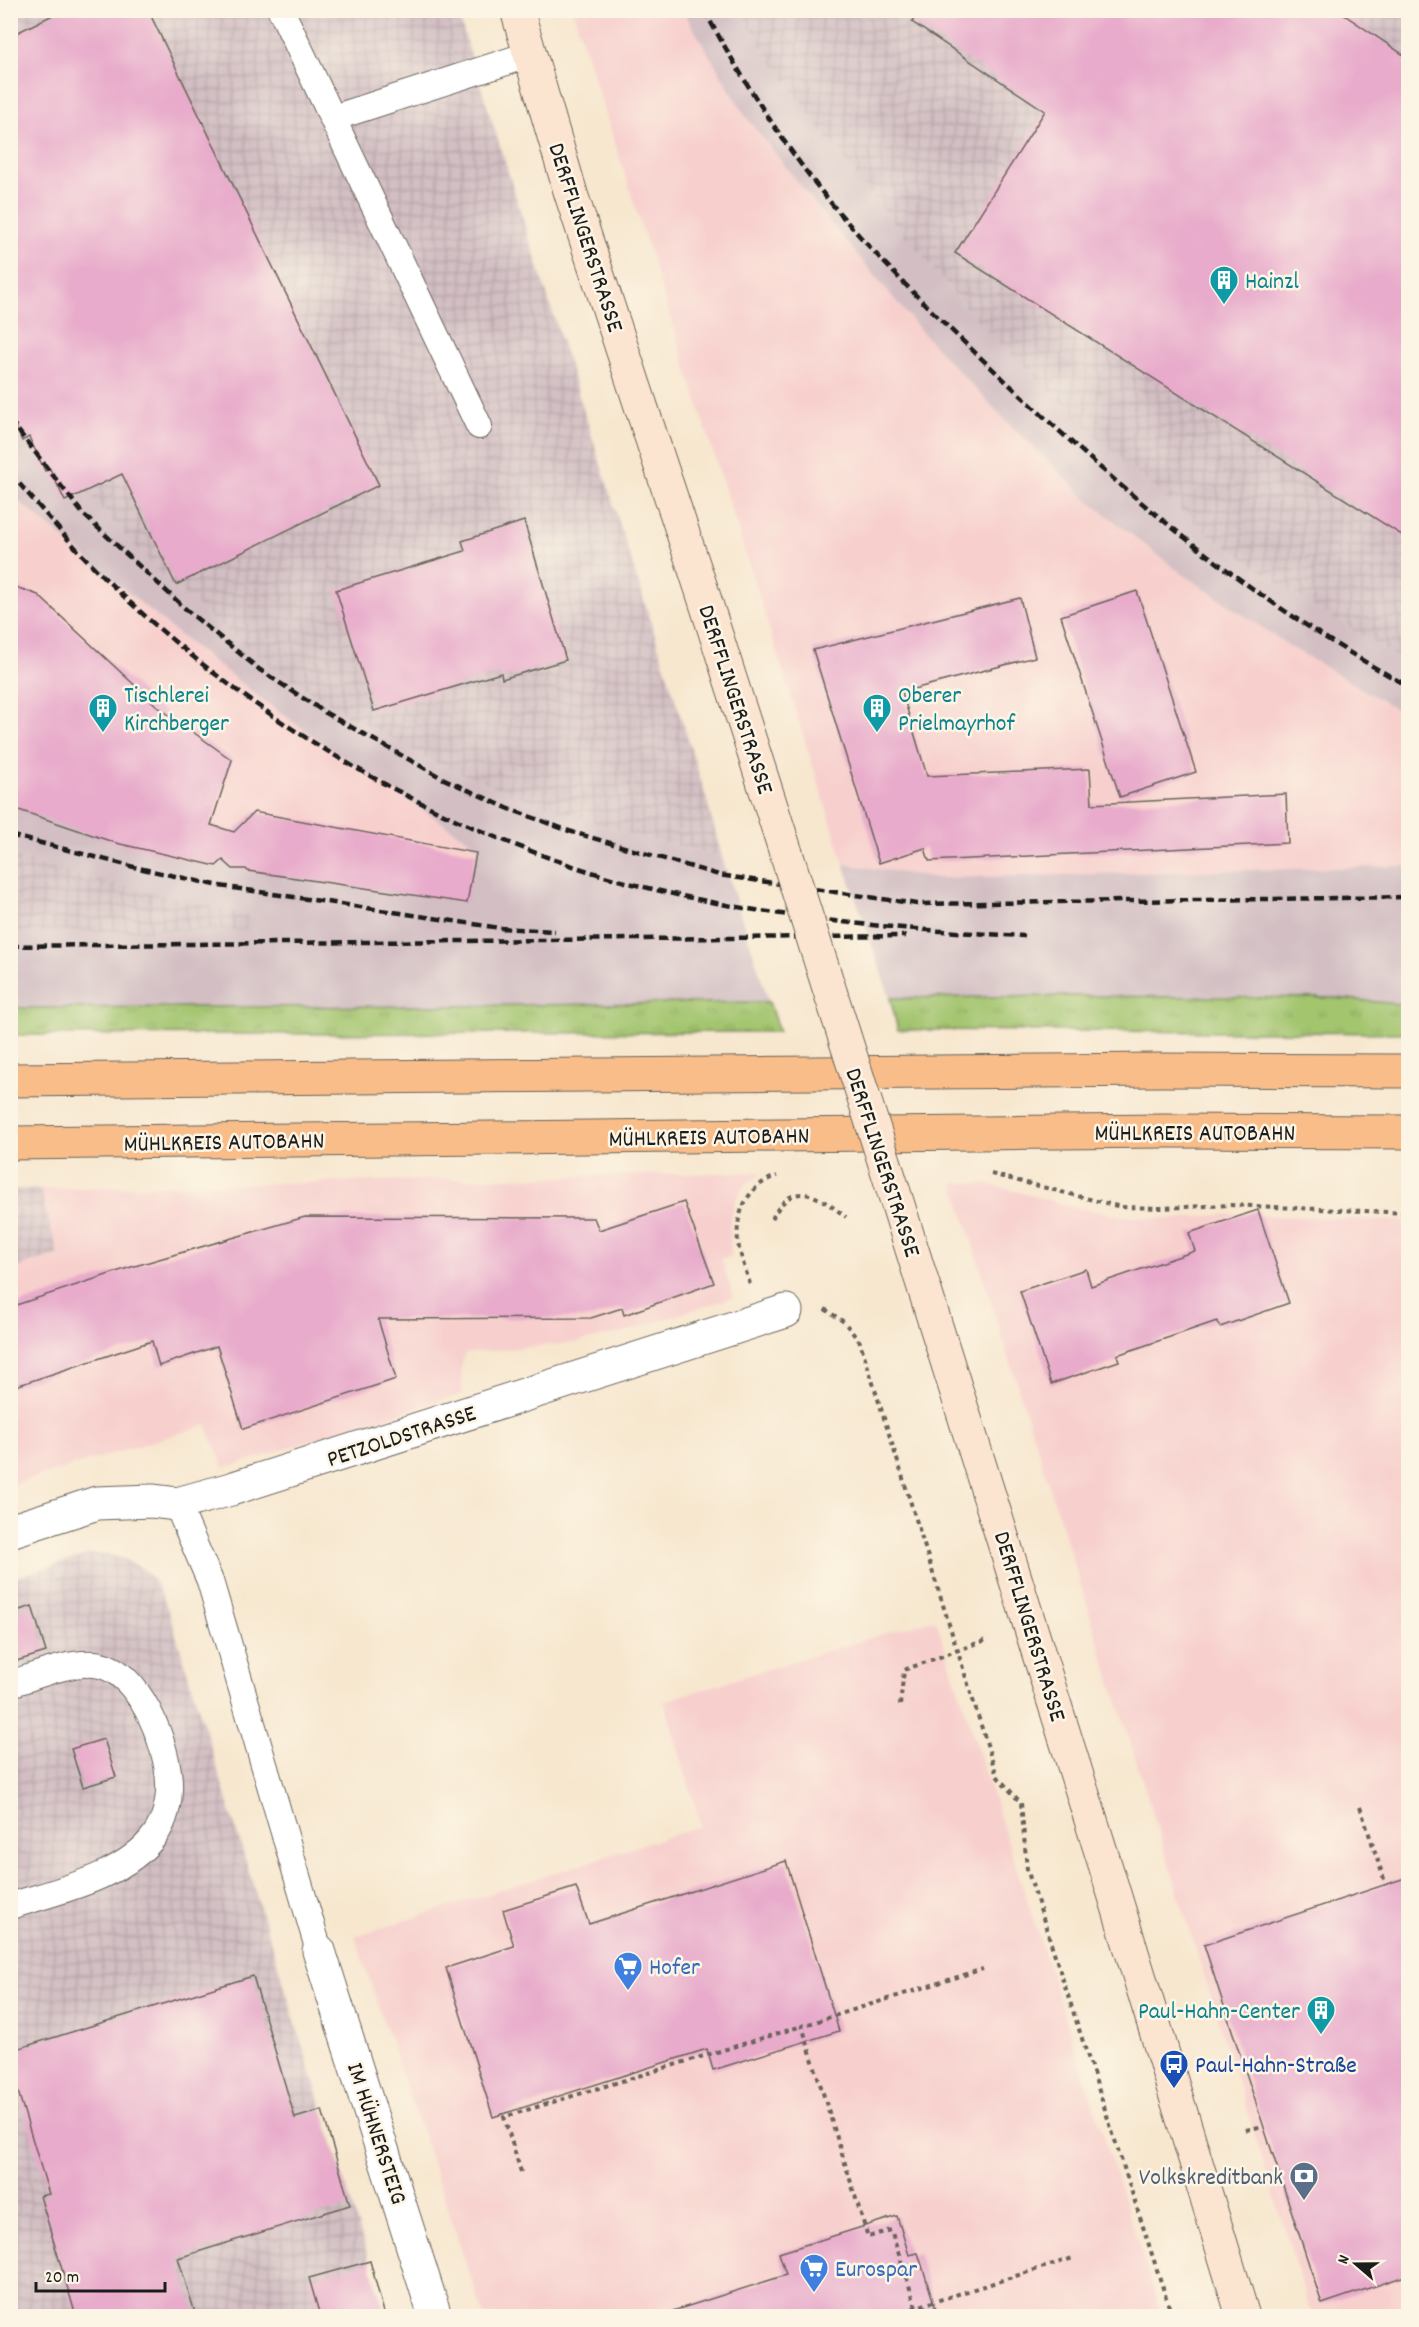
<svg xmlns="http://www.w3.org/2000/svg" width="1419" height="2327" font-family="Dekko,sans-serif">
  <style>
    .built { fill: #f7d0cd }
    .industrial { fill: url(#industrial-grid) }
    .railway { fill: #d2bec3 }
    .grass { fill: url(#grass-tufts); stroke: #607045; stroke-width: 1.5 }
    .building { fill: #e8abcb }
    .lines { fill: none; stroke-linecap: round; stroke-linejoin: round }
    .lane-casing { stroke: #69635b; stroke-width: 28 }
    .street-casing { stroke: #69635b; stroke-width: 35 }
    .secondary-casing { stroke: #69635b; stroke-width: 35 }
    .highway-casing { stroke: #69635b; stroke-width: 35 }
    .path { stroke: #69635b; stroke-width: 4; stroke-dasharray: 4.5 4.5; stroke-linecap: butt }
    .lane { stroke: #fff; stroke-width: 26 }
    .street { stroke: #fff; stroke-width: 33 }
    .secondary { stroke: #fce5d0; stroke-width: 33 }
    .highway { stroke: #f8bd89; stroke-width: 33 }
    .rail { stroke: #1c1c1c; stroke-width: 4.5; stroke-dasharray: 9 4.5; stroke-linecap: butt }
    .secondary-bridge-casing { stroke: #69635b; stroke-width: 35; stroke-linecap: butt }
    .secondary-bridge { stroke: #fce5d0; stroke-width: 33 }
    .labels { text-anchor: middle; stroke-width: 5; stroke-linejoin: round; paint-order: stroke }
    .street-label { font-size: 24px; fill: #1c1c1c; stroke: #fcf5e5 }
    .culture-label { font-size: 24px; fill: #0d838f; stroke: #fcf5e5; text-anchor: start }
    .shop-label { font-size: 24px; fill: #366cbe; stroke: #fcf5e5; text-anchor: start }
    .transit-label { font-size: 24px; fill: #164399; stroke: #fcf5e5; text-anchor: start }
    .service-label { font-size: 24px; fill: #4e5e75; stroke: #fcf5e5; text-anchor: end }
  </style>
  <defs>
    <pattern id="industrial-grid" width="8" height="8" patternUnits="userSpaceOnUse" patternTransform="scale(1.5)"><rect width="8" height="8" fill="#d2bec3"/><path d="M0 4h8M4 0v8" fill="none" stroke="#b4a3a7"/></pattern>
    <pattern id="grass-tufts" width="24" height="20" patternUnits="userSpaceOnUse" patternTransform="scale(1.5)"><rect width="24" height="20" fill="#a3c56e"/><path d="M3 7l-1-3M5 7V3M7 7l1-3M15 17l-1-3M17 17v-4M19 17l1-3" fill="none" stroke="#8ca95f"/></pattern>
  </defs>
  <rect width="100%" height="100%" fill="#fcf5e5"/>
  <filter id="ink" filterUnits="userSpaceOnUse"><feTurbulence type="fractalNoise" baseFrequency=".0167" numOctaves="2"/><feDisplacementMap in="SourceGraphic" scale="12" xChannelSelector="R" yChannelSelector="G"/><feConvolveMatrix kernelMatrix="1 2 1 2 8 2 1 2 1" color-interpolation-filters="sRGB"/></filter>
  <filter id="wash" filterUnits="userSpaceOnUse"><feTurbulence type="fractalNoise" baseFrequency=".008" numOctaves="4" result="noise"/><feDisplacementMap in="SourceGraphic" scale="24" xChannelSelector="R" yChannelSelector="G"/><feGaussianBlur stdDeviation="1.35" result="paint"/><feColorMatrix in="noise" values="0 0 0 0 0 0 0 0 0 0 0 0 0 0 0 0 0 1.4 0 .05"/><feComposite in="paint" operator="in"/></filter>
  <g filter="url(#wash)">
    <rect width="100%" height="100%" fill="#f7e7cf"/>
    <g class="built">
      <path d="M573,11H683L746,117L823,214L927,338L1010,425L1090,502L1181,573L1291,647L1408,716V866L939,878L844,864Z"/>
      <path d="M10,495L179,635L259,697L335,752L479,847L466,901L11,775Z"/>
      <path d="M763,1172L745,1185L735,1201L730,1224L731,1256L721,1259L734,1297L628,1331L574,1343L465,1353L461,1368L462,1394L224,1468L206,1425L11,1485L10,1269L57,1254L40,1189Z"/>
      <path d="M953,1182L989,1184L1070,1206L1121,1216L1174,1219L1230,1214L1408,1221V2316H1312Z"/>
      <path d="M936,1620L1162,2316H484L355,1937L701,1826L664,1701L899,1629Z"/>
    </g>
    <g class="industrial">
      <path d="M10,11H457L704,790L722,857L629,834L525,799L440,765L352,718L271,666L208,616L154,568L93,499L11,392Z"/>
      <path d="M739,11H1408V664L1308,603L1213,538L1130,468L1054,397L975,318L897,227L825,136L763,50Z"/>
      <path d="M10,855L92,879L247,914V930L11,932Z"/>
      <path d="M10,1189H40L58,1254L11,1269Z"/>
      <path d="M90,1554H107L124,1559L143,1569L155,1581L168,1609L386,2316H11L10,1579Z"/>
    </g>
    <g class="railway">
      <path d="M683,11H739L763,50L825,136L897,227L975,318L1130,468L1213,538L1308,603L1408,664V716L1291,647L1181,573L1090,502L1010,425L927,338L823,214L746,117Z"/>
      <path d="M10,392L93,499L154,568L208,616L271,666L352,718L440,765L525,799L629,834L722,857L769,1002L454,1006L11,1008V932L246,930L247,915L92,879L11,855V775L466,901L479,847L335,752L259,697L179,635L11,495Z"/>
      <path d="M844,864L939,878L1408,866V1005L1336,998L1236,996L890,998Z"/>
    </g>
    <g class="grass">
      <path d="M1076,996L1336,998L1408,1005V1033L898,1030L890,998Z"/>
      <path d="M769,1002L779,1032L10,1035L11,1008L454,1006Z"/>
    </g>
    <g id="blocks">
      <g class="building">
        <path d="M63,10H148L379,485L176,585L122,474L65,501L50,469L45,471L29,437L22,441L10,416V36Z"/>
        <path d="M920,10H1337L1408,58V539L955,253L1045,111L912,22Z"/>
        <path d="M524,521L566,660L502,679L501,673L374,711L336,590L465,551L462,541Z"/>
        <path d="M10,585L38,595L158,707L232,760L211,825L234,832L254,812L476,853L467,903L248,871L246,869H233L223,860L216,866L116,843L10,807Z"/>
        <path d="M1137,591L1196,772L1120,797L1061,616Z"/>
        <path d="M1020,598L1035,657L902,692L927,776L1090,769L1092,804L1286,794L1288,843L929,861L925,848L879,863L813,650Z"/>
        <path d="M684,1202L714,1283L624,1315L622,1308L591,1318L378,1319L396,1379L243,1429L217,1346L159,1366L152,1341L10,1388V1307L128,1268L305,1217L594,1218L599,1230Z"/>
        <path d="M1258,1210L1289,1303L1220,1327L1217,1321L1117,1355L1119,1361L1051,1384L1020,1291L1086,1269L1091,1286L1195,1251L1189,1233Z"/>
        <path d="M32,1606L46,1652L10,1663V1613Z"/>
        <path d="M104,1739L116,1777L83,1787L71,1749Z"/>
        <path d="M786,1861L839,2031L713,2070L707,2049L493,2117L446,1968L514,1946L503,1910L576,1887L589,1924Z"/>
        <path d="M1408,1877V2275L1322,2304L1204,1945Z"/>
        <path d="M253,1976L295,2118L322,2110L350,2205L178,2258L196,2316H76L40,2196L49,2194L10,2065V2051Z"/>
        <path d="M897,2216L909,2255L918,2253L938,2316H657L786,2275L779,2253Z"/>
        <path d="M370,2261L385,2316H320L309,2278Z"/>
      </g>
    </g>
  </g>
  <g filter="url(#ink)">
    <use href="#blocks" fill-opacity="0" stroke="#69635b" stroke-width="1.5"/>
    <g class="lines">
      <g class="lane-casing">
        <g id="lane">
          <path d="M281,10L479,426"/>
          <path d="M333,118L531,54"/>
          <path d="M177,1504L210,1581L319,1951"/>
          <path d="M10,1684C36,1676 67,1662 94,1664C139,1667 168,1746 169,1783C170,1801 165,1821 155,1835C125,1877 57,1891 10,1906"/>
        </g>
      </g>
      <g class="street-casing">
        <g id="street">
          <path d="M10,1531L97,1503L152,1501L177,1504L231,1489L786,1311"/>
          <path d="M319,1951L435,2316"/>
        </g>
      </g>
      <g class="secondary-casing">
        <g id="secondary">
          <path d="M517,10L571,194L702,591L786,853"/>
          <path d="M893,1189L1112,1887L1243,2316"/>
        </g>
      </g>
      <g class="highway-casing">
        <g id="highway">
          <path d="M10,1080L1160,1070L1408,1071"/>
          <path d="M10,1143L1165,1131L1408,1132"/>
        </g>
      </g>
      <g class="path">
        <path d="M991,1174L1121,1207L1160,1208L1230,1205L1408,1213"/>
        <path d="M772,1219C792,1178 818,1195 846,1217"/>
        <path d="M750,1284C746,1272 742,1260 739,1248C733,1218 746,1185 777,1176"/>
        <path d="M825,1309L844,1322L860,1342L997,1776L1021,1803L1027,1869L1172,2316"/>
        <path d="M900,1705L904,1670L986,1640"/>
        <path d="M1360,1807L1386,1885"/>
        <path d="M1246,2130L1263,2126"/>
        <path d="M521,2172L504,2117L802,2026"/>
        <path d="M916,2307L891,2230L868,2237L802,2026L983,1969"/>
        <path d="M904,2311L1073,2258"/>
      </g>
      <use href="#lane" class="lane"/>
      <use href="#street" class="street"/>
      <use href="#secondary" class="secondary"/>
      <use href="#highway" class="highway"/>
      <g class="rail">
        <path d="M704,10C740,75 780,140 826,197C887,271 958,337 1028,402C1143,510 1269,611 1408,686"/>
        <path d="M10,420L83,514L189,612L260,670L326,713L442,778L507,808L569,831L719,875L917,904L1408,897"/>
        <path d="M10,473C45,513 78,553 116,589C265,732 467,847 669,893C786,920 906,930 1025,936"/>
        <path d="M10,835L134,867L220,886L500,928L555,931"/>
        <path d="M10,946L906,936"/>
      </g>
      <g class="secondary-bridge-casing">
        <path id="secondary-bridge" d="M786,853L893,1189"/>
      </g>
      <use href="#secondary-bridge" class="secondary-bridge"/>
    </g>
  </g>
  <defs>
    <g id="building-pin" transform="scale(1.5)"><path d="M0 17L-7.5 6A9.5 9.5 0 1 1 7.5 6Z" fill="#0f9aa8" stroke="#fcf5e5"/><path d="M-4-6H4V6H1V3H-1V6H-4ZM-2.5-4.3h1.7v1.8h-1.7ZM.8-4.3h1.7v1.8H.8ZM-2.5-1h1.7V.8h-1.7ZM.8-1h1.7V.8H.8Z" fill="#fff"/></g>
    <g id="supermarket-pin" transform="scale(1.5)"><path d="M0 17L-7.5 6A9.5 9.5 0 1 1 7.5 6Z" fill="#3f7fe0" stroke="#fcf5e5"/><path d="M-6-5.5h2.5l.6 2H6L4.5 2H-2.5L-4.4-4H-6ZM-1.5 3.2a1.3 1.3 0 1 0 .1 0ZM3 3.2a1.3 1.3 0 1 0 .1 0Z" fill="#fff"/></g>
    <g id="bus-pin" transform="scale(1.5)"><path d="M0 17L-7.5 6A9.5 9.5 0 1 1 7.5 6Z" fill="#1a4fb4" stroke="#fcf5e5"/><path d="M-5-6H5V4H4V6H2V4H-2V6H-4V4H-5ZM-3.5-4V0h7V-4ZM-3.5 1.2v1.5H-2V1.2ZM2 1.2v1.5H3.5V1.2Z" fill="#fff"/></g>
    <g id="bank-pin" transform="scale(1.5)"><path d="M0 17L-7.5 6A9.5 9.5 0 1 1 7.5 6Z" fill="#5c6f8a" stroke="#fcf5e5"/><path d="M-6-4H6V4H-6ZM0-2.3a2.3 2.3 0 1 0 0 4.6a2.3 2.3 0 1 0 0-4.6Z" fill="#fff"/></g>
  </defs>
  <g fill-rule="evenodd">
    <use href="#building-pin" x="1224" y="280"/>
    <use href="#building-pin" x="103" y="708"/>
    <use href="#building-pin" x="877" y="708"/>
    <use href="#supermarket-pin" x="628" y="1966"/>
    <use href="#building-pin" x="1321" y="2010"/>
    <use href="#bus-pin" x="1174" y="2064"/>
    <use href="#bank-pin" x="1304" y="2176"/>
    <use href="#supermarket-pin" x="814" y="2268"/>
  </g>
  <g class="labels">
    <g class="street-label">
      <text transform="translate(587 237) rotate(72)" y="8">DERFFLINGERSTRASSE</text>
      <text transform="translate(737 699) rotate(72)" y="8">DERFFLINGERSTRASSE</text>
      <text x="1195" y="1140">MÜHLKREIS AUTOBAHN</text>
      <text transform="translate(709 1136) rotate(-1)" y="8">MÜHLKREIS AUTOBAHN</text>
      <text transform="translate(224 1141) rotate(-1)" y="8">MÜHLKREIS AUTOBAHN</text>
      <text transform="translate(884 1162) rotate(72)" y="8">DERFFLINGERSTRASSE</text>
      <text transform="translate(401 1435) rotate(-18)" y="8">PETZOLDSTRASSE</text>
      <text transform="translate(1031 1626) rotate(73)" y="8">DERFFLINGERSTRASSE</text>
      <text transform="translate(378 2133) rotate(72)" y="8">IM HÜHNERSTEIG</text>
    </g>
    <g class="culture-label">
      <text x="1245" y="288">Hainzl</text>
      <text x="124" y="702">Tischlerei<tspan x="124" dy="28">Kirchberger</tspan></text>
      <text x="898" y="702">Oberer<tspan x="898" dy="28">Prielmayrhof</tspan></text>
      <text x="1300" y="2018" text-anchor="end">Paul-Hahn-Center</text>
    </g>
    <g class="shop-label">
      <text x="649" y="1974">Hofer</text>
      <text x="835" y="2276">Eurospar</text>
    </g>
    <g class="transit-label">
      <text x="1195" y="2072">Paul-Hahn-Straße</text>
    </g>
    <g class="service-label">
      <text x="1283" y="2184">Volkskreditbank</text>
    </g>
  </g>
  <rect width="1419" height="2327" fill="none" stroke="#fcf5e5" stroke-width="36"/>
  <g transform="translate(1356 2264) rotate(290)" stroke="#fcf5e5" stroke-width="4.5" paint-order="stroke">
  <path d="M0-4.5L10 22L0 15L-10 22Z" fill="#1c1c1c"/>
  <text y="-9" font-size="16" font-weight="bold" text-anchor="middle" fill="#1c1c1c">N</text>
  </g>
  <path d="M36 2282v9h129v-9" fill="none" stroke="#1c1c1c" stroke-width="3"/>
  <text x="45" y="2282" font-size="18" fill="#1c1c1c" stroke="#fcf5e5" stroke-width="4.5" paint-order="stroke">20 m</text>
</svg>
